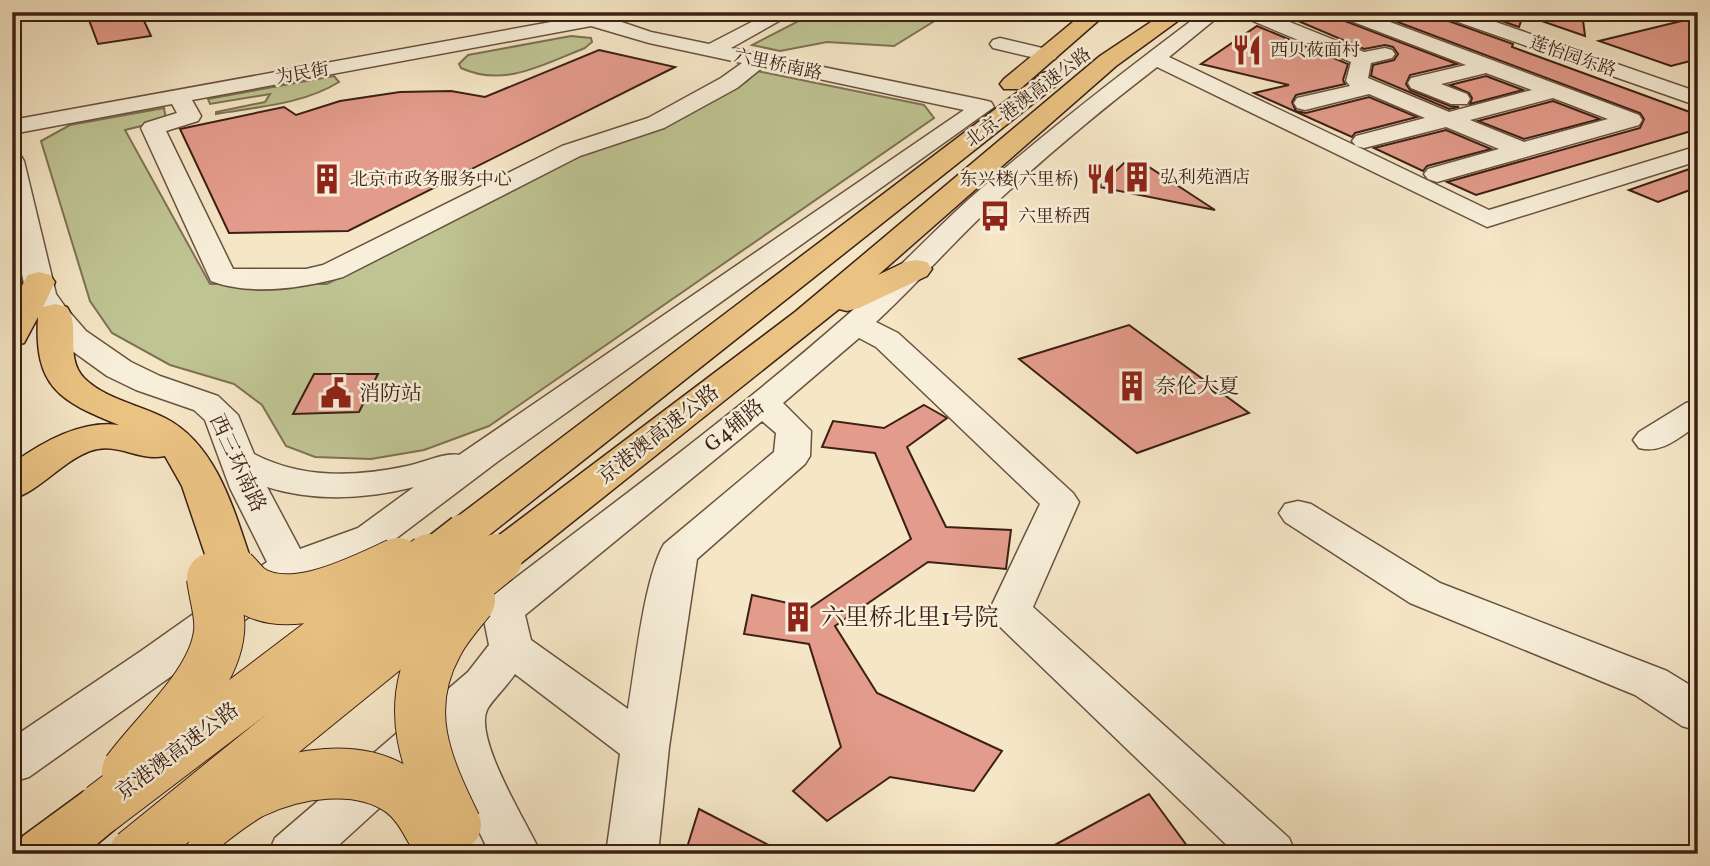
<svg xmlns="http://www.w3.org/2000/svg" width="1710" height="866" font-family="Vollkorn,'Noto Serif SC',serif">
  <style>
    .green { fill: #bfc493; stroke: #7e7254; stroke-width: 2 }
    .building { fill: #e39b8b; stroke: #3c2014; stroke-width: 2 }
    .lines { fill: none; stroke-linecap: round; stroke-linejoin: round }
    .minor-casing { stroke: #6a5240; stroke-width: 3 }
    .highway-casing { stroke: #3c2014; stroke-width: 3 }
    .minor { fill: #f8efda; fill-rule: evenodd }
    .highway { fill: #eac383; fill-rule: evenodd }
    .highway-bridge-far1-casing { stroke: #3c2014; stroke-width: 41; stroke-linecap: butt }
    .highway-bridge-casing { stroke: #3c2014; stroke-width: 52; stroke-linecap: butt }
    .highway-bridge-far1 { stroke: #eac383; stroke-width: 38 }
    .highway-bridge { stroke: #eac383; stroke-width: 50 }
    .labels { text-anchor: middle; stroke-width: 5; stroke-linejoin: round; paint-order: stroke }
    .far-poi-label { font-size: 18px; fill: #3c2014; stroke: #f8efda; text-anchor: start }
    .far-street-label { font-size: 18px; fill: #3c2014; stroke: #f8efda }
    .poi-label { font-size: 21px; fill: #3c2014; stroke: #f8efda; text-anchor: start }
    .street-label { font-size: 21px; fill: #3c2014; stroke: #f8efda }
    .near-poi-label { font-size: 24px; fill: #3c2014; stroke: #f8efda; text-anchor: start }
  </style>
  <rect width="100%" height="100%" fill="#f5e6c6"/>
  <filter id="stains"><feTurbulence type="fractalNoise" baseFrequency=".00286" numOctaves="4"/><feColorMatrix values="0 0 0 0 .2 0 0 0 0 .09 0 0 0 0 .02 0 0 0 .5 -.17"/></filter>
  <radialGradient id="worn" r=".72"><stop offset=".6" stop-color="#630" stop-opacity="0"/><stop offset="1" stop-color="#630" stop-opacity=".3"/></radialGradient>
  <g class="green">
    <path d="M816,12H949L894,46L827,42L780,51L752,45Z"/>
    <path d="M571,36L591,38L592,42L585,48C544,64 504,88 461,68L459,64L468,55Z"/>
    <path d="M757,71L924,105L934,118L489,426L424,450L371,459L315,457L286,446L262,405L234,384L170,365L112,333L90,301L41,141L70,125L164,108L166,120L125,130L210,284H327L578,154L663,127L746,82Z"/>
    <path d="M334,76L339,82C304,104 257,107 216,114V112L265,102L270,94L210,104L208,99Z"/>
  </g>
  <g class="building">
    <path d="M86,12H140L151,36L98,44Z"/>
    <path d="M1277,12H1334L1337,18L1457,64L1410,75L1406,84L1410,90L1450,106L1459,107L1449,109L1371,76L1373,65L1394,60L1398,54L1393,47L1385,45L1364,49Z"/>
    <path d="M1371,12H1437L1440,18L1513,44L1512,47L1698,115V129L1476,195L1447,182L1640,128L1644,119L1640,113Z"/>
    <path d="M1476,12H1524L1519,27Z"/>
    <path d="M1525,12H1582L1585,36L1524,15Z"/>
    <path d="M1698,17V59L1671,66L1599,41Z"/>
    <path d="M1257,26L1348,64L1343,80L1345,84L1296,95L1292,102L1296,111L1306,113L1369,97L1417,117L1355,133L1352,137L1254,93L1289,85L1201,64Z"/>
    <path d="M599,50L675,67L348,231L229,233L180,129L284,107L296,115L340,101L400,92L451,91L485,97Z"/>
    <path d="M1486,76L1523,90L1470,104L1472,98L1469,93L1450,85Z"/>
    <path d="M1553,101L1600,119L1524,139L1478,121Z"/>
    <path d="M1446,130L1491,149L1427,166L1423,171L1374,148Z"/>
    <path d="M1124,163L1149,167L1215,210L1099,187Z"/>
    <path d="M1698,166V187L1658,202L1629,190Z"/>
    <path d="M1129,325L1249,413L1137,453L1019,359Z"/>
    <path d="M314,374H378L359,412L293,414Z"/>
    <path d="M924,405L947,418L907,447L946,527L1011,530L1006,569L928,562L835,626L877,693L1002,751L974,791L890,777L827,821L793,791L841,747L809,644L744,634L752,595L810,608L911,539L875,453L822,447L833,421L884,428Z"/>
    <path d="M1149,794L1193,854H1038Z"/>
    <path d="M699,809L786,854H685Z"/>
  </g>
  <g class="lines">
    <g class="minor-casing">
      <g id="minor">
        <path d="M566,12H592L651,32L709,44L771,12H795L731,48L983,100L991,102L994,107L497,462L386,546L302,576L173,675L29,777L12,782V738L141,651L267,562L230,488L205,420L194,410L136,390L107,376L64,345L26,294L12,224V154L21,156L24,161L56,294L66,308L86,331L131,362L160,376L218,396L238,415L254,454C302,479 355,477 407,466C423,463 444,452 459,455L964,110L763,67L737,88L664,128L580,156L343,277C303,288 251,296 211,281L141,128L145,123L177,113L172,104L12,134V120L573,18ZM591,26L649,43L742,63L721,78L648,118L562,146L323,265L306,269H233L166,131L198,121L201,116L192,100ZM267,487C315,502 366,499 414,487L358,528L300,549Z"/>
        <path d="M1203,12H1224L1169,57L1356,146L1352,141L1356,136L1425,118L1369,94L1305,110L1297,108L1294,103L1297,98L1350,86L1346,81L1351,62L1241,16L1239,12H1265L1364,52L1385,48L1392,50L1395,54L1392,58L1371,63L1368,78L1449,112L1532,90L1486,73L1441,84L1467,94L1470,99L1467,104H1451L1411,88L1408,83L1411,78L1466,65L1338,16L1336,12H1363L1639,115L1642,120L1639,125L1437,182L1428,179L1424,174L1428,169L1499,149L1446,127L1364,148L1356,146L1489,210L1698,146V161L1487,227L1157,67C1097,113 1040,161 986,212C948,248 914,287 876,322L898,333L1073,493L1079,502L1033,607L1289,838L1296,854H1236L995,622L989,611L1040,504L876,347L859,338L783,403L811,431L810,456L805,464L697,559L669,747L658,854H606L620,754L515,674C507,686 495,697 488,708C471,736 529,826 541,854H490L455,782L444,749L329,854H268L275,838L468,672L489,645L482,610L488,599C608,507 731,417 845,317C888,280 926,238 968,200C1044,133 1123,72 1203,12ZM1553,98L1608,119L1524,142L1470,120ZM762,421L776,433L774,452L664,544C644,578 635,668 628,709L531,640L525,615Z"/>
        <path d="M1439,12H1467L1698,92V106L1441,16Z"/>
        <path d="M1000,38L1055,51L1058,55L1055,59L1048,61L993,48L990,44L993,40Z"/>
        <path d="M1698,400V425C1678,438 1662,454 1639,448L1633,440L1639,432L1686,403Z"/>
        <path d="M1298,501L1311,504L1440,583L1667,671L1698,690V731L1682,726L1635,695L1410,603L1285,522L1279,513L1285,504Z"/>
      </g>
    </g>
    <g class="highway-casing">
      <g id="highway">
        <path d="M1085,12H1108L1020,89H1004L1000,84L1004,79Z"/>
        <path d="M1166,12H1190L1116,66L878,275L905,262L916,260L927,262L932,269L927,276L859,308L847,311L839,309L516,567L501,571L486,567L479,556L486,545L795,312L1100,56Z"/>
        <path d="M1051,71L1059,73L1063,78L1059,83L479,543L464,547L449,543L443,533L449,523L1043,73Z"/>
        <path d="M39,272L50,275L55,282L43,307L55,304L67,307C81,327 64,357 84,378C105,399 140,405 165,418C220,446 236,519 255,572L249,583L233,587L217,583L211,572L182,486L165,456C139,462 117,441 90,451C61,462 40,491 12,499V464C42,442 81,420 119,425C59,401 34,387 38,317L24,343L12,346V303L28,275Z"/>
        <path d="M102,785L121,792L129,808L121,824L85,854H15L23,836L83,792Z"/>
      </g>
    </g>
    <use href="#minor" class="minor"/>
    <use href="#highway" class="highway"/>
    <g class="highway-bridge-far1-casing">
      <g id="highway-bridge-far1">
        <path d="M428,561L464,533"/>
        <path d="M495,561L501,556"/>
      </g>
    </g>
    <g class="highway-bridge-casing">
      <g id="highway-bridge">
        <path d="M233,572C238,577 243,583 248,588C289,618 359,581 398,563"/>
        <path d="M127,771C156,731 214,683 219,632C221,614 214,596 212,578"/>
        <path d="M102,808L430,559"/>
        <path d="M207,825C221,814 235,803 251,794C294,773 359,762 401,792C416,803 424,819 433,835"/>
        <path d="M456,825C426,764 402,709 438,644C446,628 459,614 470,600"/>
        <path d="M134,854L497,559"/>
      </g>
    </g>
    <use href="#highway-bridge-far1" class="highway-bridge-far1"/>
    <use href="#highway-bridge" class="highway-bridge"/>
  </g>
  <defs>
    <g id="restaurant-bare" transform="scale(2.415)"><path d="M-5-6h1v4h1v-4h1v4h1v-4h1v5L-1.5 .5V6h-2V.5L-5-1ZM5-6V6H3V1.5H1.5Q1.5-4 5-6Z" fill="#8f2418" stroke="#f8efda" stroke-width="2.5" paint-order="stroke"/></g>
    <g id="building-bare" transform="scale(2.415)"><path d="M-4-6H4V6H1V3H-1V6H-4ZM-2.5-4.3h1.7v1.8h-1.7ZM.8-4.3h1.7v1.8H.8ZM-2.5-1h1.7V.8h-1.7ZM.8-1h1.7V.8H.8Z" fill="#8f2418" stroke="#f8efda" stroke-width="2.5" paint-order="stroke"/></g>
    <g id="bus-bare" transform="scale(2.415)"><path d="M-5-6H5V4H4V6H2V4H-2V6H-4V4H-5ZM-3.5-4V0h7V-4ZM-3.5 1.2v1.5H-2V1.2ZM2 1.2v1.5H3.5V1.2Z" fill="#8f2418" stroke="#f8efda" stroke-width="2.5" paint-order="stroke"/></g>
    <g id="civic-bare" transform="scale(2.415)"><path d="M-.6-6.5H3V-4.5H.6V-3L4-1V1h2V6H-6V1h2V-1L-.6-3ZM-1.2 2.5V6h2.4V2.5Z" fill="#8f2418" stroke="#f8efda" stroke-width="2.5" paint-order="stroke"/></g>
  </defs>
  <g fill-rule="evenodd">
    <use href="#restaurant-bare" x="1247" y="50"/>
    <use href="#building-bare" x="1137" y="177"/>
    <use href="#building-bare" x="327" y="179"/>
    <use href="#restaurant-bare" x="1101" y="179"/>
    <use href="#bus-bare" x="995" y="216"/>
    <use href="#building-bare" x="1132" y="386"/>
    <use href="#civic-bare" x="336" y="393"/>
    <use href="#building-bare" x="798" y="617"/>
  </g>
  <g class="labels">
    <g class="far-poi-label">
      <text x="1270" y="56">西贝莜面村</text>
      <text x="1160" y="183">弘利苑酒店</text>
      <text x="350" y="185">北京市政务服务中心</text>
      <text x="1078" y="185" text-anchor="end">东兴楼(六里桥)</text>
      <text x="1018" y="222">六里桥西</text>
    </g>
    <g class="far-street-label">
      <text transform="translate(1573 56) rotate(19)" y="6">莲怡园东路</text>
      <text transform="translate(778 64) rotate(12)" y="6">六里桥南路</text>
      <text transform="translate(302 73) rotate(-10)" y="6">为民街</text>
      <text transform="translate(1028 97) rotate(-37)" y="6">北京-港澳高速公路</text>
    </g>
    <g class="poi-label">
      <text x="1155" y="393">奈伦大夏</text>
      <text x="359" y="400">消防站</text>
    </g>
    <g class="street-label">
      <text transform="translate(734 425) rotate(-39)" y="7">G4辅路</text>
      <text transform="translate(658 434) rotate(-38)" y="7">京港澳高速公路</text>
      <text transform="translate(238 463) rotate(65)" y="7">西三环南路</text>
      <text transform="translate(177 751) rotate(-37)" y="7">京港澳高速公路</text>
    </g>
    <g class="near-poi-label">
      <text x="821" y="625">六里桥北里1号院</text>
    </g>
  </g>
  <rect width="1710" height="866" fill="none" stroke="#f5e6c6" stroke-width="42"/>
  <rect x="14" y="14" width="1682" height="838" fill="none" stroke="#3c2014" stroke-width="3.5"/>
  <rect x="21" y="21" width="1668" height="824" fill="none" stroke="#3c2014" stroke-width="2"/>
  <rect width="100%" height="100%" filter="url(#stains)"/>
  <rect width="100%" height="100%" fill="url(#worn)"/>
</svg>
